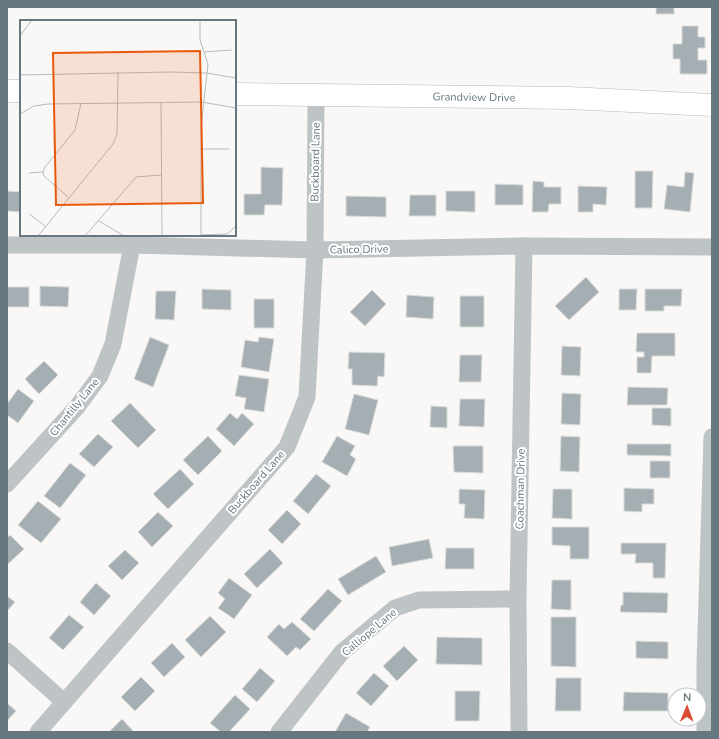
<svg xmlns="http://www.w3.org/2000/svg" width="719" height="739" font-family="'Nunito Sans',sans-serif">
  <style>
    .building { fill: #a5afb3; stroke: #dadad9 }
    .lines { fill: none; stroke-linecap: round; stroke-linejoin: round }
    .secondary-casing { stroke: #b3b9bd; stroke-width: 23 }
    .street { stroke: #bec3c6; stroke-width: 17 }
    .secondary { stroke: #fff; stroke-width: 22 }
    .labels { text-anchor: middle; stroke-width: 4; stroke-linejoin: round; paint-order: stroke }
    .street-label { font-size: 11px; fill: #66777f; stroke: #fff }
    .inset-road { fill: none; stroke: #b5bcbf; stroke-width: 1 }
    .view { fill: #e8590c; fill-opacity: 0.15; stroke: #e8590c; stroke-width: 2 }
    .inset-edge { fill: none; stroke: #66777f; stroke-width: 2 }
  </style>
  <rect width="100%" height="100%" fill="#f9f8f6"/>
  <g class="building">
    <rect x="656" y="7" width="18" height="7"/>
    <path d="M682,26H698V37H705V48H698V60H707V74H680V59H673V44H682Z"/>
    <path d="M261,167L283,168L282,205H265L264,215H244V194H261Z"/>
    <path d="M635,171H653L652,208H635Z"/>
    <path d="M685,172L694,173L690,212L664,209L667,185L684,187Z"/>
    <path d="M533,181L544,182V187H561V204H549L548,212H532Z"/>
    <path d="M495,184L523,185V205H495Z"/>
    <path d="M578,186L607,187L606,205L593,204V212H578Z"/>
    <path d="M7,191L21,192V212L7,211Z"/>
    <path d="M446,191H475V212L446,211Z"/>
    <path d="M410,195H436V216H409Z"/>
    <path d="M346,196L386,197V217L346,216Z"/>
    <path d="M586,277L599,292L569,320L555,306Z"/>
    <path d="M40,286L69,287L68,307L40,306Z"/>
    <rect x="7" y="287" width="22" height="20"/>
    <path d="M202,289L231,290V310L202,309Z"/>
    <path d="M619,289H637L636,310H619Z"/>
    <path d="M645,289H682L681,306H664V311H645Z"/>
    <path d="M372,290L386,304L365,326L350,312Z"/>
    <path d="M156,291H176L174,320L155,319Z"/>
    <path d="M407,295L434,297L433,319L406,317Z"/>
    <rect x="460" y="296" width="24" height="31"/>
    <rect x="254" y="299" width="20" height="29"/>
    <path d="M637,333H675V356H652L651,373H637V357H644V352H636Z"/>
    <path d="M150,337L169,345L153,387L134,379Z"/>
    <path d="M259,337L274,339L269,372L241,367L245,340L258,342Z"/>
    <path d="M562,346L581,347L580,376L561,375Z"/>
    <path d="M349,352L385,353L384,377L378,376L377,386L352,385V369H348Z"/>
    <path d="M460,355H482L481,382H459Z"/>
    <path d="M44,361L58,375L39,394L25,379Z"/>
    <path d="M239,375L269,379L264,412L244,409L246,398L235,396Z"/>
    <path d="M628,387L668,388L667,405H627Z"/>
    <path d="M18,389L34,401L18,423L7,415V404Z"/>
    <path d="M562,393L581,394L580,425L561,424Z"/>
    <path d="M354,394L378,400L369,435L345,429Z"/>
    <path d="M460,399H485L484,427L459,426Z"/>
    <path d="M130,403L156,430L138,448L111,421Z"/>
    <path d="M431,406L447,407V428L430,427Z"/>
    <path d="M652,408H671V426L652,425Z"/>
    <path d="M230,413L237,419L242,413L254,424L234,446L216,429Z"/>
    <path d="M98,434L113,447L94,467L79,454Z"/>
    <path d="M208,436L222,451L198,475L183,460Z"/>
    <path d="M337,436L355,446L350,455L356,459L347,476L322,462Z"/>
    <path d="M561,436L580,437L579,472L560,471Z"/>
    <path d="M627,444H671V456L627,455Z"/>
    <path d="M453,446H483V473L454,472Z"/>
    <rect x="650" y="461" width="20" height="17"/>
    <path d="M70,463L86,475L60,508L44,496Z"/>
    <path d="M180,469L194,484L168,509L153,494Z"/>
    <path d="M316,474L331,486L308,514L293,501Z"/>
    <path d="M624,488L654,489V504H642V512L624,511Z"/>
    <path d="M459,489L485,490L484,519L464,518L465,504H459Z"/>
    <path d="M553,489H572V519L552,518Z"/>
    <path d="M38,501L61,519L41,543L18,525Z"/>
    <path d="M287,510L301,524L282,544L268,530Z"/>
    <path d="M158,512L173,526L152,547L138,532Z"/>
    <path d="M552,527H589V559H570V546L552,545Z"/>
    <path d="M10,535L24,549L7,565V538Z"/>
    <path d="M429,539L433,558L392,566L389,547Z"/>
    <path d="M621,543H666L665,578H653V563H635L636,554H621Z"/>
    <path d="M446,548H474V569H445Z"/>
    <path d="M270,549L283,563L257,588L244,574Z"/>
    <path d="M125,550L139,563L122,580L108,566Z"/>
    <path d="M376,556L386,572L348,595L338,579Z"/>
    <path d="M229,578L252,595L234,619L218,608L225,599L218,593Z"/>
    <path d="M552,580H571V610L551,609Z"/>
    <path d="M96,583L111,596L94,615L80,602Z"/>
    <path d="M328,589L342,601L314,631L300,619Z"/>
    <path d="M623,592L668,593L667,613L620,612L621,605H623Z"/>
    <path d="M7,596L15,602L7,611Z"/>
    <path d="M69,615L84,627L63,650L49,638Z"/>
    <path d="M210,616L226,632L201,657L185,640Z"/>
    <path d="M551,617H576V667L551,666Z"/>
    <path d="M292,622L311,639L300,650L296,647L287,656L267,637L279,624L284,629Z"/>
    <path d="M437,637L482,638V665L436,664Z"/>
    <path d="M636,641L668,642V659L636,658Z"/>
    <path d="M172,643L185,657L164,677L151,663Z"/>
    <path d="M404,646L418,660L397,681L383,666Z"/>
    <path d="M260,668L275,681L257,702L242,689Z"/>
    <path d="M374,673L389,686L371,706L356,693Z"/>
    <path d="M141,677L155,691L135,711L121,697Z"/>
    <path d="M556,678H581V711H555Z"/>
    <path d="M455,691H480L479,721H455Z"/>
    <path d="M624,692L668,693V711H623Z"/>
    <path d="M235,695L250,709L229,732H221L210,723Z"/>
    <path d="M7,703L16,711L7,721Z"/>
    <path d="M346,713L370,727L367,732H335Z"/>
    <path d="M122,719L134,732H109Z"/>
  </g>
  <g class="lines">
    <g class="secondary-casing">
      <g id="secondary">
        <path d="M7,91H21"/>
        <path id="s1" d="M235,94L569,98L712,105"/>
      </g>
    </g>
    <g class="street">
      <path d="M7,245H132L315,250L524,246L712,247"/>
      <path d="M7,484L77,407L100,376L113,344L132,245"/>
      <path d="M7,651L64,702"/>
      <path d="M38,732L287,447L307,397L315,250L316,95"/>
      <path d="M279,732L342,652L395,608L419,600L518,599"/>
      <path d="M519,732L518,599L524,246"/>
      <path d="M705,732V663L712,437"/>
    </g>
    <use href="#secondary" class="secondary"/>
  </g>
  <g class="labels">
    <g class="street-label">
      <text dy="4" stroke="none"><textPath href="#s1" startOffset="239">Grandview Drive</textPath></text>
      <text transform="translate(315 162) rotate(-89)" y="4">Buckboard Lane</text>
      <text transform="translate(359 249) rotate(-1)" y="4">Calico Drive</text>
      <text transform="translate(74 407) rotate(-51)" y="4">Chantilly Lane</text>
      <text transform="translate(256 482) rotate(-49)" y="4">Buckboard Lane</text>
      <text transform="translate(520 489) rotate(-89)" y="4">Coachman Drive</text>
      <text transform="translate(369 632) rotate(-40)" y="4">Calliope Lane</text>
    </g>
  </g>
  <g transform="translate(20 20)">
    <rect width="216" height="216" fill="#f9f8f6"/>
    <path class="inset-road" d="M180,0V20L188,44L181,108V216M0,16L12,0M184,32L212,30M0,55L150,52L187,53L216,58M141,82L142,216M0,94L14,86L28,84L182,82L216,88M180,129H209M9,153L23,152M48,177L24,156L23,152L25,147L55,110L61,83M9,194L25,206M79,201L104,216M181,215L207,214L216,206M18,216L93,124L97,114L98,52M65,216L116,157L141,155"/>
    <path class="view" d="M180,31L183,183L36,185L33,33Z"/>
    <rect width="216" height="216" class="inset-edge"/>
  </g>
  <rect width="719" height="739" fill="none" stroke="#66777f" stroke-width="16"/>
  <g transform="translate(687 707) rotate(1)"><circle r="19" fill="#ffffff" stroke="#c2c9cc"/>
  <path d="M0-3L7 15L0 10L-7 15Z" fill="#d94c36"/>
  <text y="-6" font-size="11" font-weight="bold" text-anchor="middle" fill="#66777f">N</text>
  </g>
</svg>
